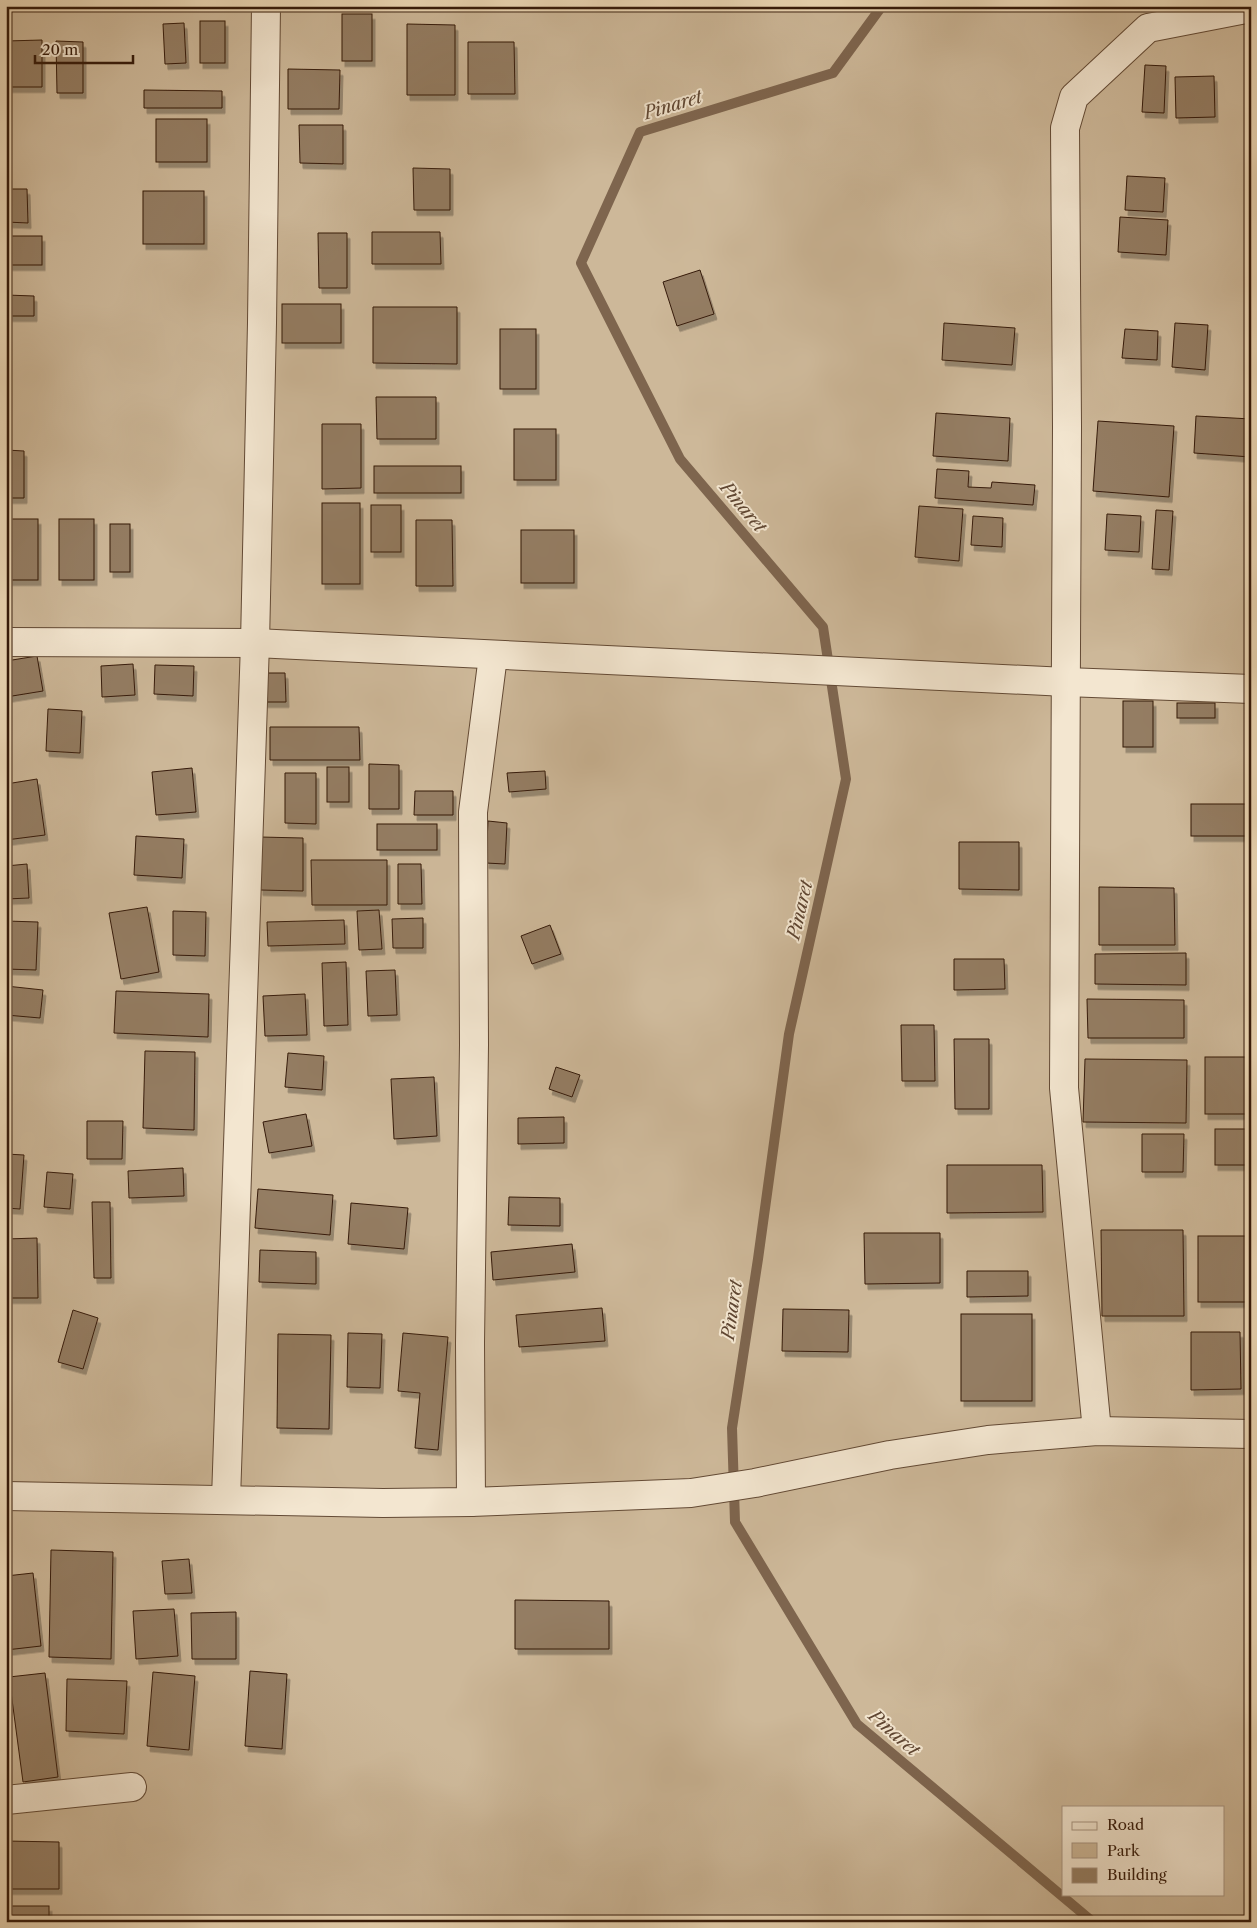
<svg xmlns="http://www.w3.org/2000/svg" width="1257" height="1928" font-family="'Libre Caslon Text',serif">
  <style>
    .green { fill: #cdb899; stroke: #816952; fill-rule: evenodd }
    .lines { fill: none; stroke-linecap: round; stroke-linejoin: round }
    .stream { stroke: #7e654e; stroke-width: 10 }
    .building { fill: #947d63; stroke: #351a0a; filter: url(#shadow) }
    .street-casing { stroke: #634a35; stroke-width: 30 }
    .street { stroke: #f3e6d0; stroke-width: 28 }
    .labels { text-anchor: middle; stroke-width: 4; stroke-linejoin: round; paint-order: stroke }
    .water-label { font-size: 18px; font-style: italic; fill: #5f4632; stroke: #f3e6d0 }
  </style>
  <defs>
    <filter id="shadow"><feDropShadow dx="3" dy="5.5" stdDeviation="0" flood-color="#0004"/></filter>
  </defs>
  <rect width="100%" height="100%" fill="#ecd8b6"/>
  <filter id="stains"><feTurbulence type="fractalNoise" baseFrequency=".004" numOctaves="4"/><feColorMatrix values="0 0 0 0 .2 0 0 0 0 .09 0 0 0 0 .02 0 0 0 .5 -.17"/></filter>
  <radialGradient id="worn" r=".72"><stop offset=".6" stop-color="#630" stop-opacity="0"/><stop offset="1" stop-color="#630" stop-opacity=".3"/></radialGradient>
  <path class="green" d="M6,6H1251V1922H6ZM1063,1807H1223V1894H1063Z"/>
  <g class="lines">
    <path class="stream" d="M882,6L833,73L640,132L581,263L680,459L823,627L846,779L789,1034L758,1259L732,1428L735,1522L857,1724L1093,1922"/>
  </g>
  <g class="building">
    <rect x="342" y="14" width="30" height="47"/>
    <rect x="200" y="21" width="25" height="42"/>
    <path d="M184,23L186,63L165,64L163,24Z"/>
    <path d="M407,24L455,25V95H407Z"/>
    <path d="M42,40V87H6V41Z"/>
    <path d="M56,41L83,42V93H57Z"/>
    <path d="M468,42H514L515,94H468Z"/>
    <path d="M1145,65L1166,66L1164,113L1142,112Z"/>
    <path d="M288,69L340,70L339,109H288Z"/>
    <path d="M1214,76L1215,117L1176,118L1175,77Z"/>
    <path d="M144,90L222,91V108H144Z"/>
    <rect x="156" y="119" width="51" height="43"/>
    <path d="M299,125H343V164L300,163Z"/>
    <path d="M413,168L450,169V210H414Z"/>
    <path d="M1127,176L1165,178L1163,212L1125,210Z"/>
    <path d="M6,189H27L28,223L6,222Z"/>
    <rect x="143" y="191" width="61" height="53"/>
    <path d="M1120,217L1168,220L1166,255L1118,252Z"/>
    <path d="M372,232H440L441,264H372Z"/>
    <path d="M318,233H347V288H319Z"/>
    <rect x="6" y="236" width="36" height="29"/>
    <path d="M700,270L714,314L677,326L663,282Z"/>
    <path d="M6,295L34,296V316H6Z"/>
    <rect x="282" y="304" width="59" height="39"/>
    <path d="M373,307H457V364L373,363Z"/>
    <path d="M944,323L1015,328L1012,365L942,360Z"/>
    <path d="M1175,323L1208,325L1205,370L1172,367Z"/>
    <rect x="500" y="329" width="36" height="60"/>
    <path d="M1125,329L1158,331L1157,360L1122,358Z"/>
    <path d="M376,397H436V439H377Z"/>
    <path d="M936,413L1010,418L1008,461L933,456Z"/>
    <path d="M1196,416L1251,419V457L1194,453Z"/>
    <path d="M1098,421L1174,426L1169,497L1093,491Z"/>
    <path d="M322,424H361V488L322,489Z"/>
    <rect x="514" y="429" width="42" height="51"/>
    <path d="M6,450L24,451V498H6Z"/>
    <rect x="374" y="466" width="87" height="27"/>
    <path d="M937,469L969,471L968,487L991,488L992,482L1035,485L1033,505L935,498Z"/>
    <rect x="322" y="503" width="38" height="81"/>
    <rect x="371" y="505" width="30" height="47"/>
    <path d="M919,506L963,509L959,561L915,557Z"/>
    <path d="M1156,510L1173,511L1169,570L1152,569Z"/>
    <path d="M1107,514L1141,516L1139,552L1105,550Z"/>
    <path d="M973,516L1003,518L1002,547L971,545Z"/>
    <rect x="6" y="519" width="32" height="61"/>
    <rect x="59" y="519" width="35" height="61"/>
    <path d="M416,520H452L453,586H416Z"/>
    <rect x="110" y="524" width="20" height="48"/>
    <rect x="521" y="530" width="53" height="53"/>
    <path d="M37,656L43,691L6,697V661Z"/>
    <path d="M133,664L135,695L102,697L101,666Z"/>
    <path d="M155,665L194,666L193,696L154,694Z"/>
    <path d="M264,673H285L286,702H265Z"/>
    <rect x="1123" y="701" width="30" height="46"/>
    <rect x="1177" y="703" width="38" height="15"/>
    <path d="M48,709L82,711L80,753L46,751Z"/>
    <path d="M270,727H359L360,760H270Z"/>
    <path d="M369,764L399,765V809H369Z"/>
    <rect x="327" y="767" width="22" height="35"/>
    <path d="M192,768L196,812L156,815L152,772Z"/>
    <path d="M545,771L546,789L509,792L507,773Z"/>
    <path d="M285,773H316V824L285,823Z"/>
    <path d="M37,779L45,835L6,840V784Z"/>
    <path d="M415,791H453V815H414Z"/>
    <rect x="1191" y="804" width="60" height="32"/>
    <path d="M488,821L507,823L505,864L486,863Z"/>
    <rect x="377" y="824" width="60" height="26"/>
    <path d="M136,836L184,839L182,878L134,875Z"/>
    <path d="M260,837L303,838V891L260,890Z"/>
    <path d="M959,842H1019V890L959,889Z"/>
    <path d="M311,860H387V905H312Z"/>
    <path d="M27,864L29,898L6,899V866Z"/>
    <path d="M398,864H421L422,904H398Z"/>
    <path d="M1099,887L1174,888L1175,945H1099Z"/>
    <path d="M147,907L159,972L121,979L109,913Z"/>
    <path d="M379,910L382,949L359,950L357,911Z"/>
    <path d="M173,911L206,912L205,956L173,955Z"/>
    <path d="M423,918V948H393L392,919Z"/>
    <path d="M344,920L345,944L268,946L267,922Z"/>
    <path d="M6,921L38,922L36,970L6,969Z"/>
    <path d="M550,925L561,954L532,964L521,936Z"/>
    <path d="M1186,953V985L1095,984V954Z"/>
    <path d="M954,959H1004L1005,989L954,990Z"/>
    <path d="M346,962L348,1025L324,1026L322,963Z"/>
    <path d="M395,970L397,1015L368,1016L366,971Z"/>
    <path d="M6,986L43,990L40,1018L6,1015Z"/>
    <path d="M116,991L209,994L208,1037L114,1033Z"/>
    <path d="M305,994L307,1035L265,1036L263,996Z"/>
    <path d="M1087,999L1184,1000V1038H1088Z"/>
    <path d="M901,1025H934L935,1081H902Z"/>
    <path d="M954,1039H989V1109H955Z"/>
    <path d="M145,1051L195,1052L194,1130L143,1128Z"/>
    <path d="M288,1053L324,1056L322,1090L285,1087Z"/>
    <rect x="1205" y="1057" width="46" height="57"/>
    <path d="M1085,1059L1187,1060L1186,1123L1083,1122Z"/>
    <path d="M556,1067L580,1075L572,1097L549,1089Z"/>
    <path d="M434,1077L437,1136L394,1139L391,1079Z"/>
    <path d="M306,1114L312,1146L269,1153L263,1122Z"/>
    <path d="M564,1117V1143L518,1144V1118Z"/>
    <path d="M87,1121H123L122,1159H87Z"/>
    <rect x="1215" y="1129" width="36" height="36"/>
    <path d="M1142,1134H1184L1183,1172H1142Z"/>
    <path d="M6,1154L24,1155L20,1209L6,1208Z"/>
    <path d="M947,1165H1042L1043,1212L947,1213Z"/>
    <path d="M183,1168L184,1196L129,1198L128,1171Z"/>
    <path d="M47,1172L73,1174L70,1209L44,1207Z"/>
    <path d="M258,1189L333,1195L330,1235L255,1228Z"/>
    <path d="M509,1197L560,1198V1226L508,1225Z"/>
    <path d="M92,1202H110L111,1278H94Z"/>
    <path d="M351,1203L408,1208L404,1249L348,1244Z"/>
    <path d="M1101,1230H1183L1184,1316H1102Z"/>
    <path d="M864,1233H940V1283L865,1284Z"/>
    <rect x="1198" y="1236" width="53" height="66"/>
    <path d="M37,1238L38,1298H6V1239Z"/>
    <path d="M572,1244L575,1272L493,1280L491,1252Z"/>
    <path d="M260,1250L316,1252V1284L259,1282Z"/>
    <path d="M967,1271H1028V1296L967,1297Z"/>
    <path d="M602,1308L605,1341L519,1347L516,1315Z"/>
    <path d="M783,1309L849,1310L848,1352L782,1351Z"/>
    <path d="M73,1310L98,1318L83,1369L58,1362Z"/>
    <rect x="961" y="1314" width="71" height="87"/>
    <path d="M1191,1332H1240L1241,1389L1191,1390Z"/>
    <path d="M348,1333L382,1334L380,1388L347,1387Z"/>
    <path d="M403,1333L448,1337L438,1450L415,1448L420,1393L398,1391Z"/>
    <path d="M278,1334L331,1335L329,1429L277,1428Z"/>
    <path d="M51,1550L113,1552L111,1659L49,1657Z"/>
    <path d="M189,1559L192,1593L165,1594L162,1561Z"/>
    <path d="M33,1573L41,1646L6,1650V1576Z"/>
    <path d="M515,1600L609,1601V1649H515Z"/>
    <path d="M174,1609L178,1656L136,1659L133,1611Z"/>
    <path d="M236,1612V1659H192L191,1613Z"/>
    <path d="M250,1671L287,1674L282,1749L245,1746Z"/>
    <path d="M153,1672L195,1676L189,1750L147,1746Z"/>
    <path d="M45,1673L58,1777L23,1782L9,1677Z"/>
    <path d="M67,1679L127,1681L124,1734L66,1731Z"/>
    <path d="M6,1841L59,1842V1889H6Z"/>
    <rect x="6" y="1906" width="43" height="16"/>
    <path d="M195,1918L259,1919V1922H195Z"/>
  </g>
  <g class="lines">
    <g class="street-casing">
      <g id="street">
        <path d="M6,642L255,643L1066,682L1251,689"/>
        <path d="M1097,1431L1064,1088L1067,427L1065,128L1074,97L1148,28L1251,8"/>
        <path d="M6,1496L383,1503L471,1502L691,1493L755,1483L890,1455L988,1440L1097,1431L1251,1434"/>
        <path d="M226,1499L255,643L262,323L266,6"/>
        <path d="M471,1502L470,1343L474,1045L473,812L493,656"/>
        <path d="M6,1800L132,1787"/>
      </g>
    </g>
    <use href="#street" class="street"/>
  </g>
  <g class="labels">
    <g class="water-label">
      <text transform="translate(673 105) rotate(-17)" y="6">Pinaret</text>
      <text transform="translate(743 507) rotate(50)" y="6">Pinaret</text>
      <text transform="translate(800 910) rotate(-77)" y="6">Pinaret</text>
      <text transform="translate(732 1310) rotate(-82)" y="6">Pinaret</text>
      <text transform="translate(894 1733) rotate(41)" y="6">Pinaret</text>
    </g>
  </g>
  <rect width="1257" height="1928" fill="none" stroke="#ecd8b6" stroke-width="25"/>
  <rect x="8" y="8" width="1242" height="1913" fill="none" stroke="#351a0a" stroke-width="2.5"/>
  <rect x="12" y="12" width="1232" height="1903" fill="none" stroke="#351a0a"/>
  <rect x="1062" y="1806" width="162" height="90" fill="#f3e6d0" stroke="#a79481"/>
  <rect x="1072" y="1822" width="25" height="8" fill="#f3e6d0" stroke="#a79481"/>
  <text x="1107" y="1830" font-size="15" fill="#351a0a">Road</text>
  <rect x="1072" y="1843" width="25" height="15" fill="#cdb899" stroke="#a79481"/>
  <text x="1107" y="1856" font-size="15" fill="#351a0a">Park</text>
  <rect x="1072" y="1868" width="25" height="15" fill="#947d63" stroke="#a79481"/>
  <text x="1107" y="1880" font-size="15" fill="#351a0a">Building</text>
  <path d="M35 55v8h98v-8" fill="none" stroke="#351a0a" stroke-width="2.5"/>
  <text x="42" y="55" font-size="15" fill="#351a0a" stroke="#f3e6d0" stroke-width="4" paint-order="stroke">20 m</text>
  <rect width="100%" height="100%" filter="url(#stains)"/>
  <rect width="100%" height="100%" fill="url(#worn)"/>
</svg>
